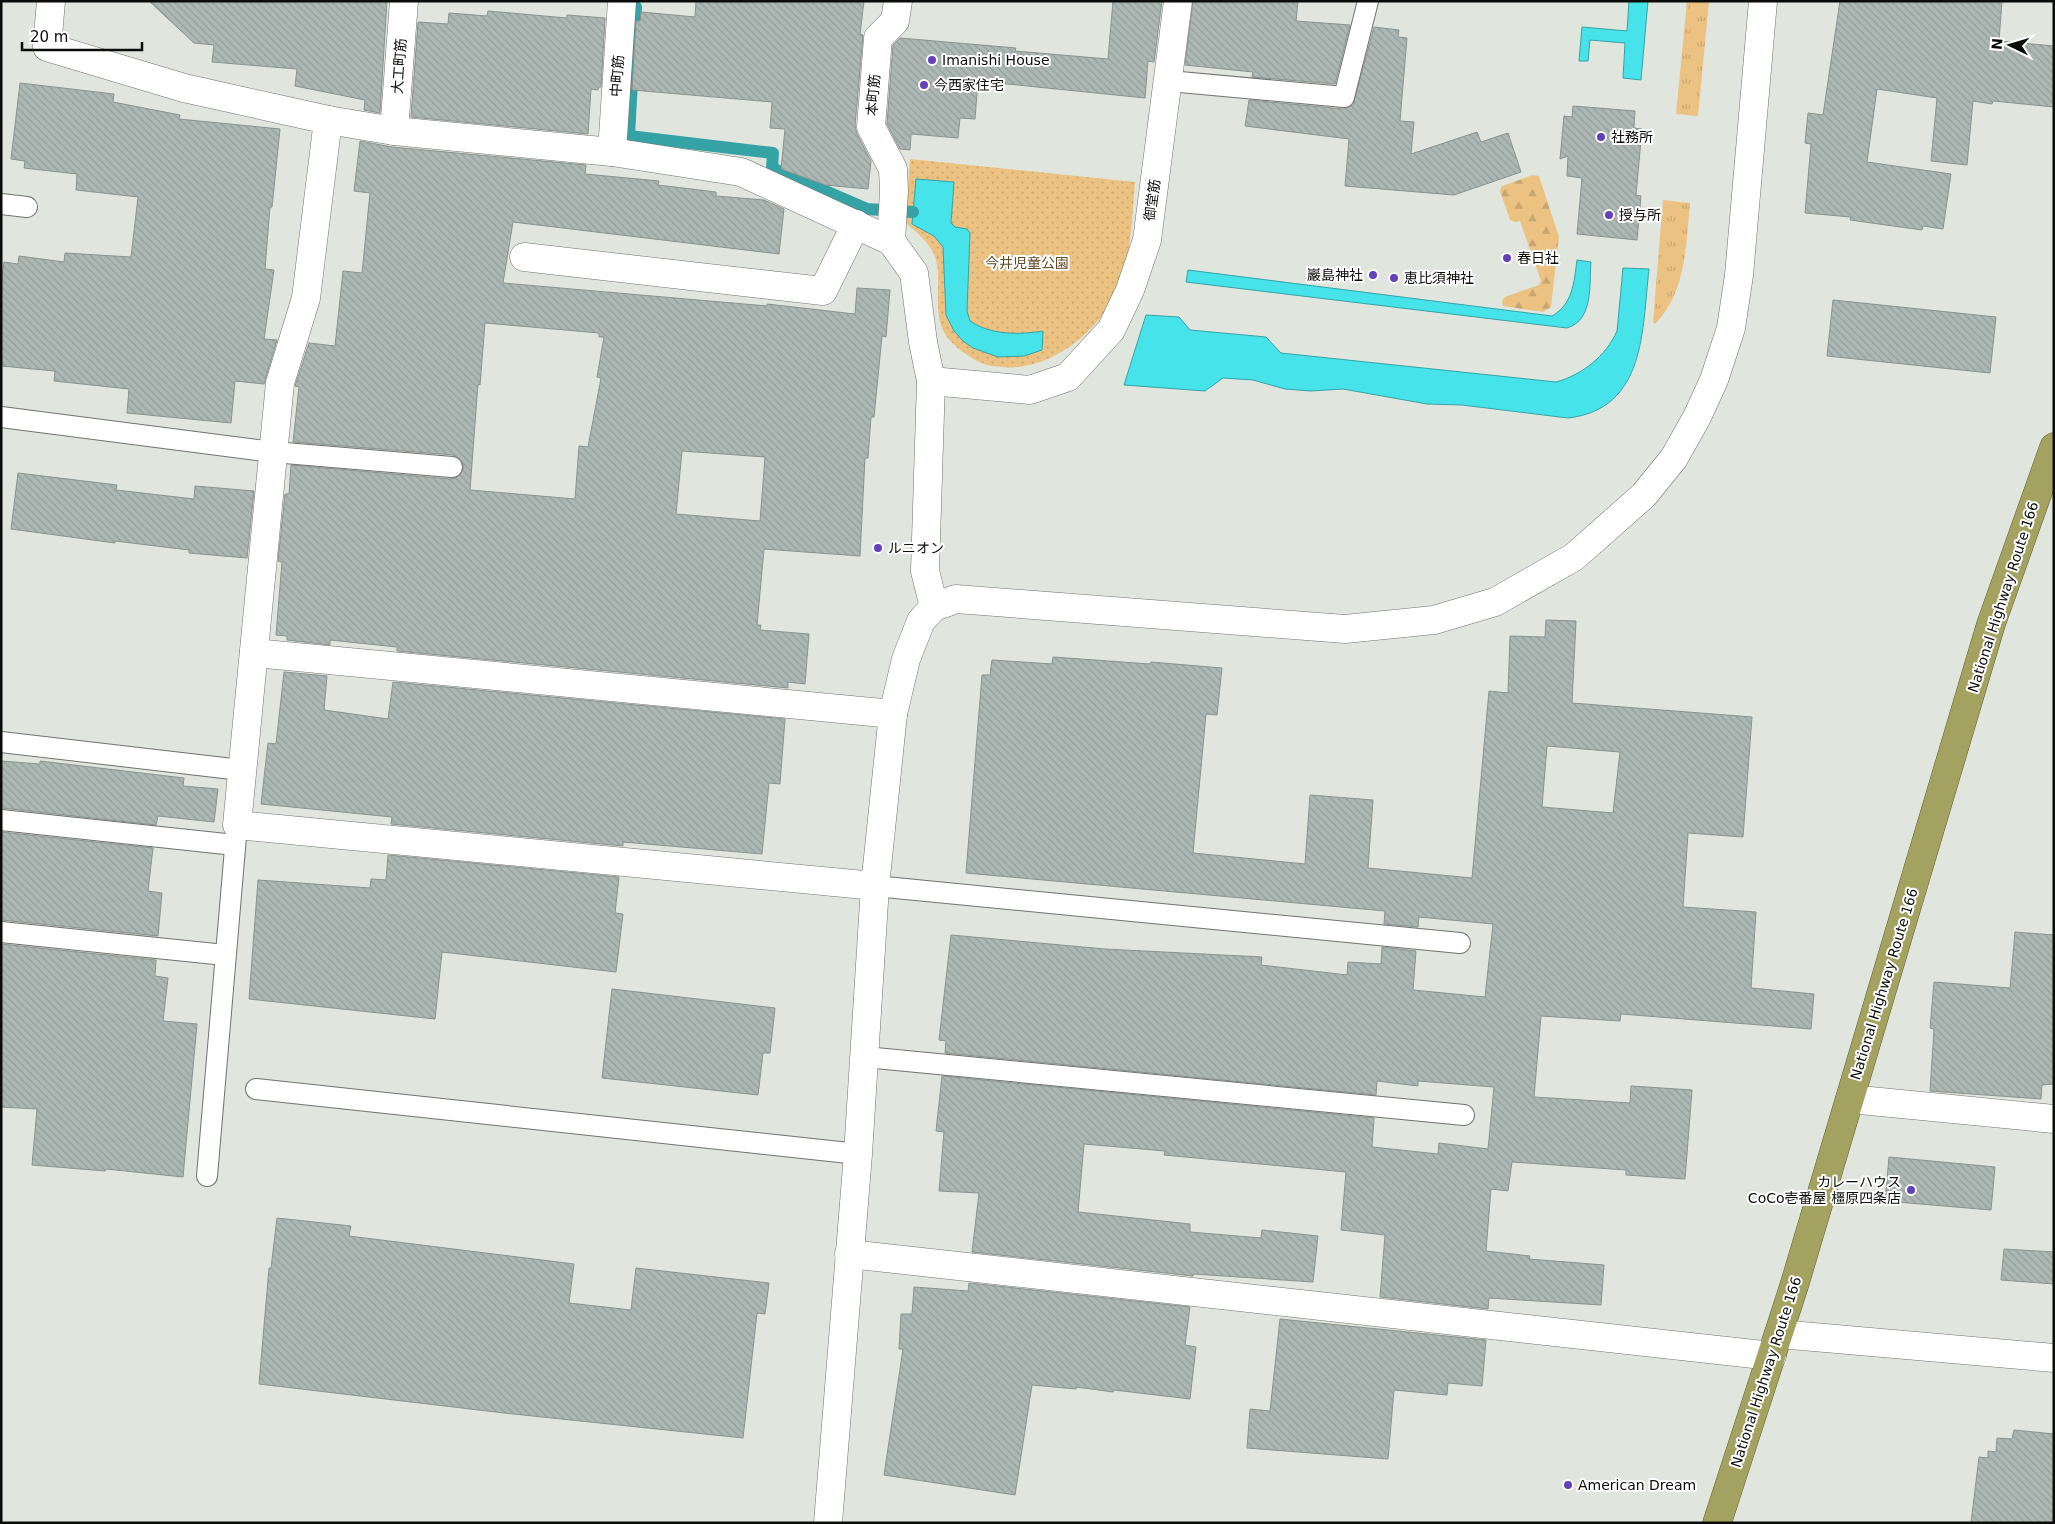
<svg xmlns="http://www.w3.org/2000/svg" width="2055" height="1524" font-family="'DejaVu Sans','Noto Sans JP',sans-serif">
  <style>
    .grass { fill: url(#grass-tufts) }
    .forest { fill: url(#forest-firs) }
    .park { fill: url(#park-dots) }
    .water { fill: #47e3ea; stroke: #35a2a6 }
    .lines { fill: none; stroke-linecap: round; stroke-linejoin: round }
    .stream { stroke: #35a2a6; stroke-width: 12 }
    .building { fill: url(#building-back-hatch); stroke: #89938f; fill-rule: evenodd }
    .service-casing { stroke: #6e746d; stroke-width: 22 }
    .minor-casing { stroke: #6e746d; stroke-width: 29 }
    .tertiary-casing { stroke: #6e746d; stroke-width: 29 }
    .trunk-casing { stroke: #5f5f28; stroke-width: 29 }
    .service { stroke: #fff; stroke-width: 20 }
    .minor { stroke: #fff; stroke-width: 28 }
    .tertiary { stroke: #fff; stroke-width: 28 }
    .trunk { stroke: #a4a260; stroke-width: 28 }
    .poi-dot { fill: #6341ba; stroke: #fff; stroke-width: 2 }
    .labels { text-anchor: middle; stroke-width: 4; stroke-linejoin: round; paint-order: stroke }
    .poi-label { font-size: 14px; fill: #0a0c09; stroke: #fff; text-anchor: start }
    .street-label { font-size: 14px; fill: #0a0c09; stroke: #fff }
    .park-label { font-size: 14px; fill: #614a24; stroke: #fff }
  </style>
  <defs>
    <pattern id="grass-tufts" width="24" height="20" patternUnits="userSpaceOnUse" patternTransform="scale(1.25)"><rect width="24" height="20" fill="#ecc282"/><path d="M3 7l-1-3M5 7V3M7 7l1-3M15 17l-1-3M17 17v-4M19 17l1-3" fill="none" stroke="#c9a66f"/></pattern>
    <pattern id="forest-firs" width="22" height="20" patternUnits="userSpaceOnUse" patternTransform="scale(1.25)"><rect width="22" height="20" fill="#ecc282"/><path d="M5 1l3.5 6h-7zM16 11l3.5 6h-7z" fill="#c9a66f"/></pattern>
    <pattern id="park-dots" width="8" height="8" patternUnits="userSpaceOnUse" patternTransform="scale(1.25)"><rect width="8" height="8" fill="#ecc282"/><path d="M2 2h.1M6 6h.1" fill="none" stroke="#c9a66f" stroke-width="1.8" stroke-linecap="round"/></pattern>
    <pattern id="building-back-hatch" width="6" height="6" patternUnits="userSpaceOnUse" patternTransform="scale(1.25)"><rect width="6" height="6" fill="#adb8b4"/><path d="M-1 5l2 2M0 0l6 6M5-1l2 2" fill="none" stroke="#949d99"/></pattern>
  </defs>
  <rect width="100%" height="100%" fill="#e0e6de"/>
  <g class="grass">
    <path d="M1687,1H1709L1698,116L1676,114Z"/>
    <path d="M1663,200L1690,203C1686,245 1686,293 1655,324L1653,322Z"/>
  </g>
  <path class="forest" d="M1533,175L1539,176L1559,237L1551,307L1543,312L1503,306L1502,301L1505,297L1539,285L1541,281L1520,221L1515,222L1510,220L1500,191L1502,186Z"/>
  <path class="park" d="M910,159L1135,182C1132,215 1132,251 1120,283C1104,328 1052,372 1002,367C997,366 992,367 987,365C974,361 952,346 945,334C932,311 942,284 936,260C932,244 916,232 905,222Z"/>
  <g class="water">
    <path d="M1629,1H1648L1641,80L1623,78L1625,43L1590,40L1588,61H1579L1582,27L1627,31Z"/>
    <path d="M916,179L954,182L951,223L955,227L967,229L970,233L967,311L970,321C991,335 1018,335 1043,331L1042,350L1024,356L998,357L973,348L963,341L954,331L946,315L943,247L934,236L912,224Z"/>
    <path d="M1577,260L1591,262C1589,284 1594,320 1567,328L1186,282L1188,270L1552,316C1573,304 1574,282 1577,260Z"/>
    <path d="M1623,268L1649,269C1642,330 1646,409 1568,418L1462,405L1427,404L1343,389L1311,391L1285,389L1253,380L1223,378L1205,391L1124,385L1146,315L1179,317L1190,330L1266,337L1281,353L1556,382C1582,375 1606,356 1617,331Z"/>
  </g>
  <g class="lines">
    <path class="stream" d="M636,7L629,136L773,153L772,168L867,209L913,212"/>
  </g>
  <g class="building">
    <path d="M149,1H387L380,113L364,110L365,100L295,86L297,69L212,62L214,45L194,43Z"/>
    <path d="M696,1H864L860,34L863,35L855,126L857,134L871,161L868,189L825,185L781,169L785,129L770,128L772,102L632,90L636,21H640L641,12L695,17Z"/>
    <path d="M1113,1H1162L1154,62L1148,61L1145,98L978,81L975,119L960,118L958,138L911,134L910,150L900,149L887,124L893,45L900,38L1016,48L1015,51L1108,59Z"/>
    <path d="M1193,1H1298L1296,21L1350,25L1335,84L1252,77L1253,72L1185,65Z"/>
    <path d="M1840,1H2002L1999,41L2054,46V107L1993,101L1992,104L1973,101L1967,165L1931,161L1937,98L1877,89L1867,162L1951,174L1943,229L1923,226L1922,230L1850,220L1851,217L1805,213L1811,144L1805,143L1808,113L1823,115Z"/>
    <path d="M488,11L567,18V15L605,18L601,87H599L598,90L591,89L588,134L411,117L418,22L448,24L449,13L487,16Z"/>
    <path d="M1374,27L1399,30L1398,37L1407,38L1400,121L1414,122L1411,154L1477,132L1481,142L1508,133L1521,172L1454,195L1345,186L1349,139L1245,126L1249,100L1343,109L1353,105Z"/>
    <path d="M20,83L114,94L113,102L180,115L179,119L280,129L272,207H270L265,269L274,270L264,339L277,340L264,384L235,381L231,423L127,413L129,389L54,381L55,371L1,366V284L4,262L18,264L19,256L64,262L65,253L131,257L138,197L76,190L77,174L24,168L25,161L11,159Z"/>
    <path d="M1573,106L1635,111L1634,128L1642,129L1636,195L1641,196L1637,240L1577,234L1582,178L1567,176L1568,156L1560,159L1564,116L1572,117Z"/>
    <path d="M360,141L392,147L586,165L585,174L659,181L658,185L716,192V196L764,200L784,209L779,254L513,222L503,283L767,306V304L855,314L857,288L890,290L886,337L882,336L874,417H871L868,458H865L860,556L764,549L757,625H761L760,630L809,634L805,684L788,682V688L397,651V647L330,640V645L287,640V636L276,635L282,562L278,561L285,494H289L291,465L451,479L457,477L464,468L462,462L453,455L293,442L299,387L295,386L309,343L335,346L343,271L362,273L370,193L354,191ZM485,323L599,333V337H604L597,377L601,378L588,447L579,446L575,499L470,490L478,384L480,385ZM682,451L765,457L760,521L676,514Z"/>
    <path d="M1833,300L1996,317L1990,373L1827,356Z"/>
    <path d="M18,473L117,485L116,490L194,499L195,486L254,491L247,558L189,553V550L115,541V543L11,529Z"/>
    <path d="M1546,620L1576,621L1572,703L1752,717L1743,837L1688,833L1683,907L1756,912L1751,988L1814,994L1811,1029L1621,1014L1620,1021L1541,1016L1534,1097L1630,1103L1631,1086L1692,1090L1685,1179L1626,1175V1170L1512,1162L1508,1191L1491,1189L1486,1251L1530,1256L1529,1259L1604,1265L1601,1305L1489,1298L1488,1309L1380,1297L1385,1235L1341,1230L1346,1172L1164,1155L1165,1151L1084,1144L1078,1212L1190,1224V1232L1261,1238L1262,1230L1318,1236L1313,1282L1194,1274L1193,1276L972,1252L979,1193L939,1191L944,1132L936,1131L942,1076L1374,1118L1372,1147L1438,1154L1439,1143L1488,1149L1494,1087L1418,1081V1086L1377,1081L1376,1095L945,1053L946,1041L939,1040L951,935L1105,949L1262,957L1261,965L1347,975L1348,962L1381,964L1382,947L1416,951L1413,990L1485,997L1493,924L1419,917L1418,927L1384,924L1385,911L966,873L982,675H990L992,660L1052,664L1053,657L1150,664L1151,662L1222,668L1217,715L1206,714L1193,853L1305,864L1310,795L1373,800L1368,868L1472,878L1489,691L1508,693L1510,636L1545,637ZM1547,746L1620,752L1613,813L1542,807Z"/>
    <path d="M284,672L327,676L324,710L388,719L393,682L785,719L780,784L769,783L762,854L623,842V846L391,824L392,817L261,804L268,743L276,744Z"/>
    <path d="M1,761L40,764V761L184,778L183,786L218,789L214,822L158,816L156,825L1,808Z"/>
    <path d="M1,832L153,848L148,891L162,893L158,936L1,920Z"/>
    <path d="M388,855L619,877L615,913L623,914L616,972L442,952L435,1019L249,999L258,880L370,888L371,879L386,880Z"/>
    <path d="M2015,932L2054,935V1084L2042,1085L2041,1099L1930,1091L1934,1029L1930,1028L1934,982L2010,988Z"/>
    <path d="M1,944L156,960L155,976L168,978L163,1021L197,1024L183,1177L106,1169L105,1171L32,1165L37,1109L1,1107Z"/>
    <path d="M612,989L775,1008L770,1053H763L758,1095L602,1078Z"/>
    <path d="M1889,1157L1995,1167L1991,1210L1885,1201Z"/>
    <path d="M277,1218L351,1226L349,1236L574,1264L569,1303L631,1310L636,1268L769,1283L765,1314L757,1313L743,1438L504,1413L259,1384L269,1268H271Z"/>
    <path d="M2004,1249L2054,1252V1284L2001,1280Z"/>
    <path d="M969,1283L1190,1307L1185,1345L1196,1347L1190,1399L1114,1390L1113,1392L1076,1387V1389L1032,1385L1015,1495L884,1475L903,1349H899L901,1314H912L914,1287L968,1291Z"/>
    <path d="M1280,1319L1486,1340L1482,1386L1448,1383L1447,1395L1394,1390L1388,1459L1247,1448L1250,1409L1270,1411Z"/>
    <path d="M2014,1430L2054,1434V1523H1971L1979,1457L1988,1458V1451L1996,1452L1997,1438L2012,1439Z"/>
  </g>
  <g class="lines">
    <g class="service-casing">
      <g id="service">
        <path d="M1169,81L1344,97L1368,1"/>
        <path d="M1,204L27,207"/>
        <path d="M1,417L273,452L452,467"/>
        <path d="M1,742L241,770"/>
        <path d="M1,820L235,845"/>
        <path d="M875,886L1460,943"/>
        <path d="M1,932L225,955"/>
        <path d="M865,1057L1464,1115"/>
        <path d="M256,1089L858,1154"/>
        <path d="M207,1176L237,825"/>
      </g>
    </g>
    <g class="minor-casing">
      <g id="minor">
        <path d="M51,1L47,47L184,88L328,120L394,131L612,152L741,172L891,241L914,273L923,342L931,381L925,571L934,607"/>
        <path d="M328,120L306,298L280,383L237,825L875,886"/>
        <path d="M394,131L404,1"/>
        <path d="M612,152L622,1"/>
        <path d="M891,241L894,191L893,169L871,127L878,38L895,21L898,1"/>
        <path d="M524,257L823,291L856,224"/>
        <path d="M931,381L1030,390L1068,377L1111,330L1130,290L1147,240L1178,1"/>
        <path d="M254,653L893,714"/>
        <path d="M1850,1099L2054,1119"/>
        <path d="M849,1254L1772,1356"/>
        <path d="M1779,1334L2054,1358"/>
      </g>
    </g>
    <g class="tertiary-casing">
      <path id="tertiary" d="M828,1523L858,1154L875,886L893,714L906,659L921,621L934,607L956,599L1345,629L1434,620L1495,602L1574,557L1644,495L1674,458L1697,417L1714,380L1731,328L1739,275L1763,1"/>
    </g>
    <g class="trunk-casing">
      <path id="trunk" d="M1717,1523L1794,1286L1991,624L2054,447"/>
    </g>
    <use href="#service" class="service"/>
    <use href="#minor" class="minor"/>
    <use href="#tertiary" class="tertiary"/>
    <use href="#trunk" class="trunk"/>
  </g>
  <g class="poi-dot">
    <circle cx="932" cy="60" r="5"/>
    <circle cx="924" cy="85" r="5"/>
    <circle cx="1601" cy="137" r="5"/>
    <circle cx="1609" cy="215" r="5"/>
    <circle cx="1507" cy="258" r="5"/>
    <circle cx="1373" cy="275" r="5"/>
    <circle cx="1394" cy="278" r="5"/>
    <circle cx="878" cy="548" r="5"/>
    <circle cx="1911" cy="1190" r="5"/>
    <circle cx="1568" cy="1485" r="5"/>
  </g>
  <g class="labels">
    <g class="poi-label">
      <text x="942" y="65">Imanishi House</text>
      <text x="934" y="90">今西家住宅</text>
      <text x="1611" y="142">社務所</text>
      <text x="1619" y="220">授与所</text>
      <text x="1517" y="263">春日社</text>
      <text x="1363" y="280" text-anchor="end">巖島神社</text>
      <text x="1404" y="283">恵比須神社</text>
      <text x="888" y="553">ルニオン</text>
      <text x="1901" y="1187" text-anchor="end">カレーハウス<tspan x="1901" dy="16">CoCo壱番屋 橿原四条店</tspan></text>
      <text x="1578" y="1490">American Dream</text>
    </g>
    <g class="street-label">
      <text transform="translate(399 66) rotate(-86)" y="5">大工町筋</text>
      <text transform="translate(617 76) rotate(-86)" y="5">中町筋</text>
      <text transform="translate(873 95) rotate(-85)" y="5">本町筋</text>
      <text transform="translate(1152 200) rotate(-82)" y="5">御堂筋</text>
      <text transform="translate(2003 597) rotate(-72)" y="5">National Highway Route 166</text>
      <text transform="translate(1884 984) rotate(-73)" y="5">National Highway Route 166</text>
      <text transform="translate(1766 1372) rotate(-72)" y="5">National Highway Route 166</text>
    </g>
    <g class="park-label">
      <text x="1027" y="268">今井児童公園</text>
    </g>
  </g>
  <rect width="2055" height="1524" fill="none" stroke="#0a0c09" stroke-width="5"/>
  <g transform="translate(2010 45) rotate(275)" stroke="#ffffff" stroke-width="4" paint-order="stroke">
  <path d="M0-4L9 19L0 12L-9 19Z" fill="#0a0c09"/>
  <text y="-8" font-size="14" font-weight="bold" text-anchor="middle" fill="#0a0c09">N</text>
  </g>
  <path d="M22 42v8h120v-8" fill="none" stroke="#0a0c09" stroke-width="2.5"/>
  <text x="30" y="42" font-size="15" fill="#0a0c09" stroke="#ffffff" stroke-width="4" paint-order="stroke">20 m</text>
</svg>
